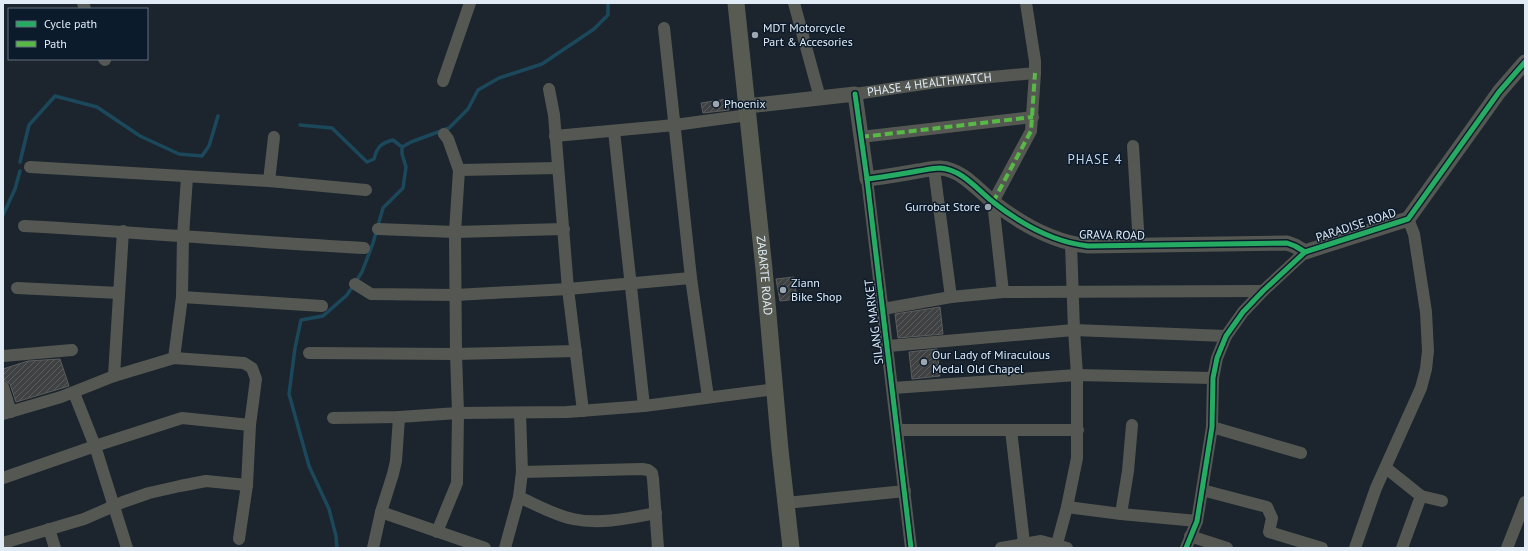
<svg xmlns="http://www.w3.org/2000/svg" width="1528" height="551" font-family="'PT Sans',sans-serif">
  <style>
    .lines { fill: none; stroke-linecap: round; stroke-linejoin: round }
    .stream { stroke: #1b485a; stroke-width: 3.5 }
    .building { fill: url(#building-hatch); stroke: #5c5d5d }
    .minor { stroke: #555852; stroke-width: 12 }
    .tertiary { stroke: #555852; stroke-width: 15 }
    .secondary { stroke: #585b51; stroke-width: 17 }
    .quiet { stroke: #58b947; stroke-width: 4; stroke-dasharray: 8 4; stroke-linecap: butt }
    .cycleway-casing { stroke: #0c1b2b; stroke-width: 8 }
    .cycleway { stroke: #26ab63; stroke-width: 5 }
    .poi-dot { fill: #9ba6b0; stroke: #0c1b2b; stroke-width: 1.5 }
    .labels { text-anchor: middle; stroke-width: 3; stroke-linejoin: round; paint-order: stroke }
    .poi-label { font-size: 12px; fill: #e0ebf6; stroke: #0c1b2b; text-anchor: start }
    .street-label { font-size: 12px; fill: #e0ebf6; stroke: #0c1b2b }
    .neighbourhood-label { font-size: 13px; letter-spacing: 1px; fill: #c4d9ef; stroke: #0c1b2b }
  </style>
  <defs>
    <pattern id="building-hatch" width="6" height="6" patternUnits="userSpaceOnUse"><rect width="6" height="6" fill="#3f4142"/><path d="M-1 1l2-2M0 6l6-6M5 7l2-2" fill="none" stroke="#5a5d5e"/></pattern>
  </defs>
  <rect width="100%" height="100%" fill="#1c252e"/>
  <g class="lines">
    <g class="stream">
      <path d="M300,125L332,128L367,162L374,159C377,147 381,143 393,140L402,147V154L406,167L403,188L383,208L373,243L362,272L347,295L323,316L301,320L295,348L289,394L309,466L329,509L336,536L337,548"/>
      <path d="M402,147L411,142L449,128L468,109L478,90L499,78L542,64L594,29L608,15V3"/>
      <path d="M20,162L29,125L55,96L97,107L140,136L179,154L202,156L209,146L218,116"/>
      <path d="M3,215L15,189L20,171"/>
    </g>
  </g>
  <g class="building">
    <path d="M727,99L729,110L703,113L701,103Z"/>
    <path d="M794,277L797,299L780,301L776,279Z"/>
    <path d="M940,307L943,334L898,338L895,314Z"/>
    <path d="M937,349L940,376L912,379L909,352Z"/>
    <path d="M60,359L69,386L16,402L10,384L4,380L3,369L28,361Z"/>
  </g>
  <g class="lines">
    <g class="minor">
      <path d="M83,3L85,9"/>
      <path d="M794,3L820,98"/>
      <path d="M664,28L691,278L708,397"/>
      <path d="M104,59L105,60"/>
      <path d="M443,81L470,3"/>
      <path d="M549,89L554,115L568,289L583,411"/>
      <path id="s1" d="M855,94L937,82L1035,73V61L1026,3"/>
      <path d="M614,131L644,406"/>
      <path d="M555,136L675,125L748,115"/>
      <path d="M861,137L1033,117"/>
      <path d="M1133,146L1139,246"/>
      <path d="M30,167L269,181L366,190"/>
      <path d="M934,169L951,297"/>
      <path d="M459,170L557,168"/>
      <path d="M867,179L911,548"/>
      <path d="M269,181L274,137"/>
      <path d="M24,226C138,232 251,242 364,248"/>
      <path d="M378,229L455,232L564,229"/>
      <path d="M355,284L371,294L455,295L568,289L691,278"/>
      <path d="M17,288L119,293"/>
      <path d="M1003,292L993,202L1031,131L1035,73"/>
      <path d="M182,297L322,306"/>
      <path d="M883,309L951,297L1003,292L1263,291"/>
      <path d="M888,346L1074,330L1226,336"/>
      <path d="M309,353L456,354L576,351"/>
      <path d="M3,356L72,350"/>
      <path d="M174,358L182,297L183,236L187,177"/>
      <path d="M114,376L123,231"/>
      <path d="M3,387L11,412"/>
      <path d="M893,388L1077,375L1213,378"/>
      <path d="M74,393L95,446L127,548"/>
      <path d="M3,414L61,397L114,376L174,358L244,363L252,368L256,379L250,425L247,485L239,539"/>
      <path d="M333,418L399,417L458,413L567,412L644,406L775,389"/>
      <path d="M1212,427L1301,453"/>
      <path d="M898,430H1078"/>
      <path d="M1011,430L1024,543"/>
      <path d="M1386,468L1421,496L1442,501"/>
      <path d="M522,472L642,469L648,470L652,473L653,479L658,548"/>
      <path d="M3,478L95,446L182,418L250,425"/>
      <path d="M1202,490L1267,507L1272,518L1269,532L1322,548"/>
      <path d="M519,497C537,505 554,515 573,519C600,525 630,518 656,513"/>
      <path d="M786,503L905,491"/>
      <path d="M1067,507L1121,514L1197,521"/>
      <path d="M381,512L485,548"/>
      <path d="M1121,514L1128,471L1132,425"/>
      <path d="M49,529L55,548"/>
      <path d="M437,532L457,483L458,413L456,354L455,232L459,170L448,139L444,134"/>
      <path d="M1190,536L1227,548"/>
      <path d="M3,543L84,519L123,502L149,493L180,486L206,481L247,485"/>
      <path d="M1057,544L1067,507L1077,458V375L1074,330L1071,244"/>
      <path d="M373,548L381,512L393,474L396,461L399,417"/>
      <path d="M505,548L519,497L522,472L520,413"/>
      <path d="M1001,548L1041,541L1067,548"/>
      <path d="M1186,548L1197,521L1202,490L1212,427L1213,378L1217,358L1226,336L1243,312L1263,291L1305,252"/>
      <path d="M1355,548L1376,488L1421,388L1426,369L1428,351L1426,312L1414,234L1408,219"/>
      <path d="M1402,548L1421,496"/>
      <path d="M1507,548L1525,502"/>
    </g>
    <path class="tertiary" d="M747,106L855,94L867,179C884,177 901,174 918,171C925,170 933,168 940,168C961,169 977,189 993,202C1021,224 1052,242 1088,246L1287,243L1295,246L1305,252L1408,219L1499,92L1525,62"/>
    <path class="secondary" id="s2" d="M736,3L764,269L780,450L791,548"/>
    <g class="quiet">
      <path d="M861,137L1033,117"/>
      <path d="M993,202L1031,131L1035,73"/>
    </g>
    <g class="cycleway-casing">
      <g id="cycleway">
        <path d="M855,94L867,179L911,548"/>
        <path d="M867,179C884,177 901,174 918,171C925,170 933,168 940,168C961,169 977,189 993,202C1021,224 1052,242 1088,246L1287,243L1295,246L1305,252"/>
        <path d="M1186,548L1197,521L1202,490L1212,427L1213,378L1217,358L1226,336L1243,312L1263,291L1305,252L1408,219L1499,92L1525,62"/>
      </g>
    </g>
    <use href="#cycleway" class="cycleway"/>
  </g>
  <g class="poi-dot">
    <circle cx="755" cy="35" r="4"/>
    <circle cx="716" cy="104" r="4"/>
    <circle cx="988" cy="207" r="4"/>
    <circle cx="783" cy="290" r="4"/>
    <circle cx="924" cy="362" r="4"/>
  </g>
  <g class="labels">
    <g class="poi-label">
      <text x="763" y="32">MDT Motorcycle<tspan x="763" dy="14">Part &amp; Accesories</tspan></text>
      <text x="724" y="108">Phoenix</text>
      <text x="980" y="211" text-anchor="end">Gurrobat Store</text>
      <text x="791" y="287">Ziann<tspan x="791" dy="14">Bike Shop</tspan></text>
      <text x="932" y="359">Our Lady of Miraculous<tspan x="932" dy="14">Medal Old Chapel</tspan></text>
    </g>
    <g class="street-label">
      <text dy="4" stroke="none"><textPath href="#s1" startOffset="75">PHASE 4 HEALTHWATCH</textPath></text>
      <text transform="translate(1356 225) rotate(-18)" y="4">PARADISE ROAD</text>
      <text transform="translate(1112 235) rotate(1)" y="4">GRAVA ROAD</text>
      <text dy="4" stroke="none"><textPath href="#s2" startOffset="274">ZABARTE ROAD</textPath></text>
      <text transform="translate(874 322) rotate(-97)" y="4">SILANG MARKET</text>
    </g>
    <g class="neighbourhood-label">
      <text x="1095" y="164">PHASE 4</text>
    </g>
  </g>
  <rect width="1528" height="551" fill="none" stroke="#e0ebf6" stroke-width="8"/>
  <rect x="8" y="8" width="140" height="52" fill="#0c1b2b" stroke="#616e7c"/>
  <rect x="16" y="21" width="20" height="6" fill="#26ab63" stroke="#616e7c"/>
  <text x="44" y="28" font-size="12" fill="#e0ebf6">Cycle path</text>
  <rect x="16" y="41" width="20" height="6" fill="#58b947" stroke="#616e7c"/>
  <text x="44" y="48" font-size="12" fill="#e0ebf6">Path</text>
</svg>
